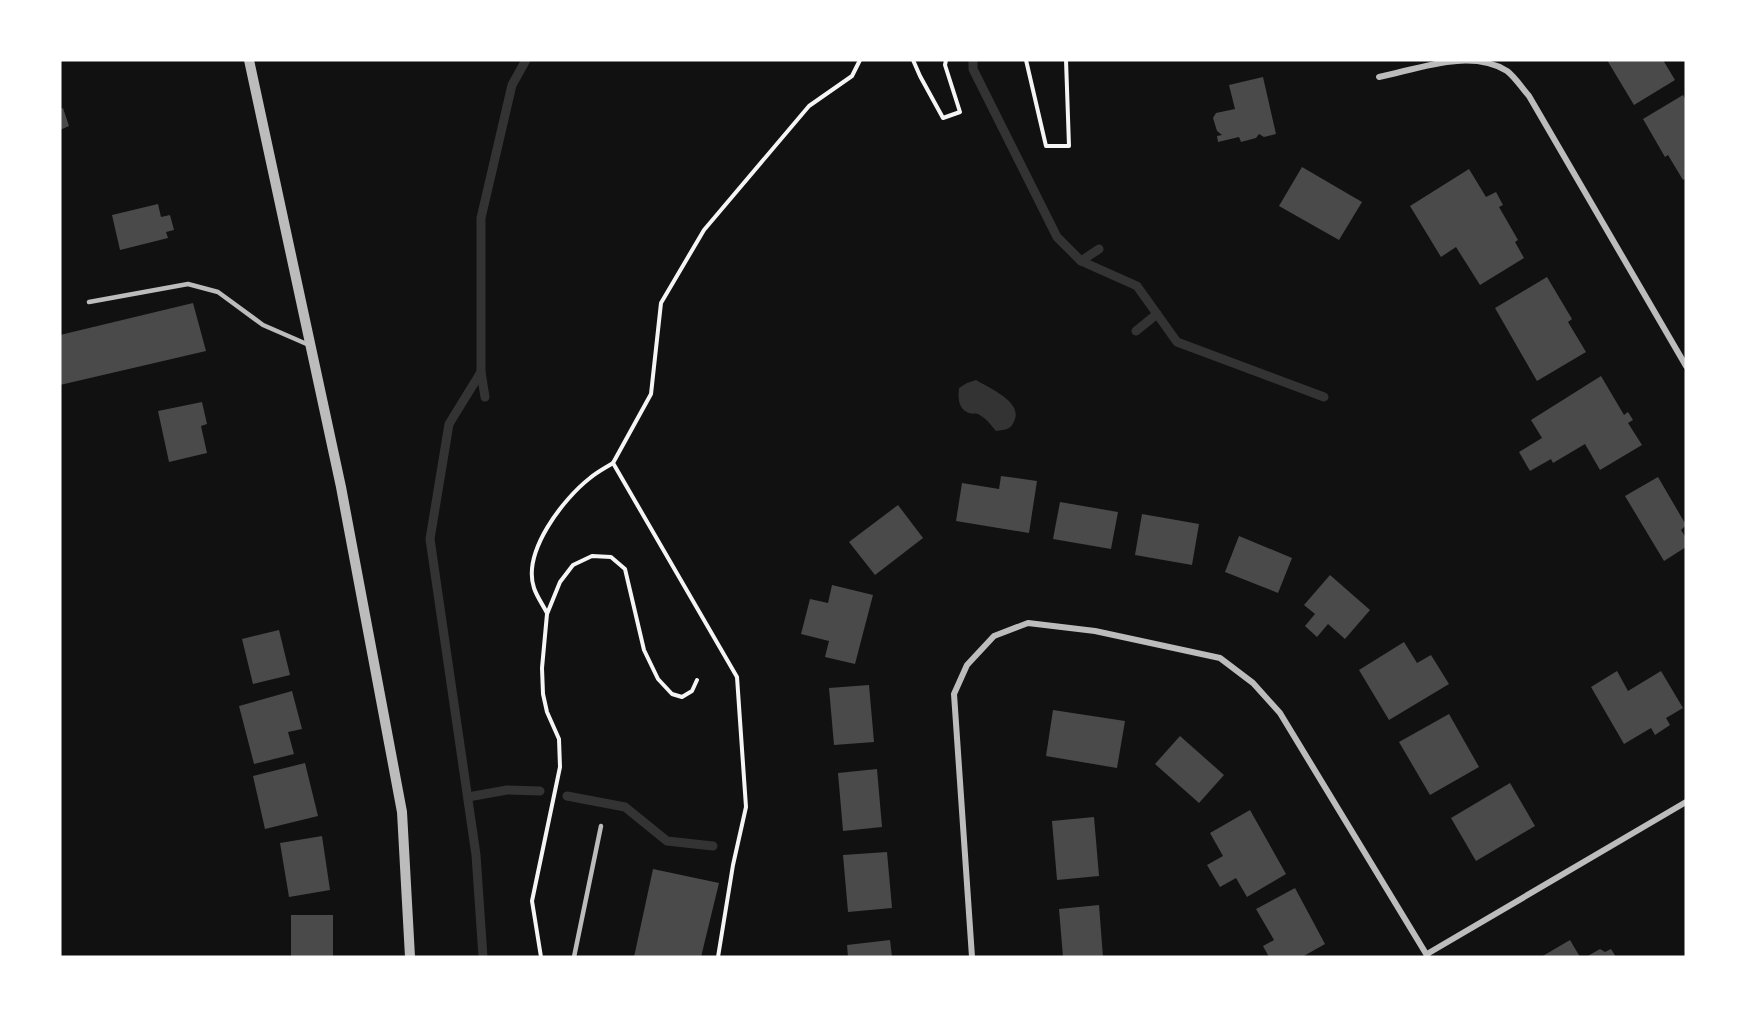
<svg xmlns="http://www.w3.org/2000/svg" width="1746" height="1017" font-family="'Alegreya Sans',sans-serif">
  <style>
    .water { fill: #333 }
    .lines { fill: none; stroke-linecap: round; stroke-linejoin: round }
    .stream { stroke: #333; stroke-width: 9 }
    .building { fill: #4a4a4a }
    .path { stroke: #f5f5f5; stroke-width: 4 }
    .service { stroke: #bcbcbc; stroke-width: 4.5 }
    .minor { stroke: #bcbcbc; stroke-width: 6 }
    .tertiary { stroke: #bcbcbc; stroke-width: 10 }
  </style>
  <rect width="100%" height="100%" fill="#111"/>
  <path class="water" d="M976,380C989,388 1021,401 1015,419C1012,429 1006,430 996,431C991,425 986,418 978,414C975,413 972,414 969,413C958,409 958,398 959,388L967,383Z"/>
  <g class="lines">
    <g class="stream">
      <path d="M973,60V69L1057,237L1081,261L1137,286L1177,342L1324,397"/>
      <path d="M1081,261L1099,249"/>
      <path d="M1136,331L1157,314"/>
      <path d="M481,372L449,424L430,539L476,855L483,957"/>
      <path d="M485,397L481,372V218L512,85L526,60"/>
      <path d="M567,796L625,807L667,841L713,846"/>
      <path d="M468,797L507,790L540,791"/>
    </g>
  </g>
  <g class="building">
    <path d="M1607,60H1663L1675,80L1634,105Z"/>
    <path d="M1263,77L1276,134L1264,137L1259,134L1256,138L1241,142L1239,137L1218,142L1217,136L1222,135L1217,131L1213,118L1216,113L1235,109L1229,85Z"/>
    <path d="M1683,95L1686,101V178L1683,180L1668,155L1665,157L1643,119Z"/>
    <path d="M63,108L69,126L60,130V109Z"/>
    <path d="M1302,167L1362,202L1339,240L1279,206Z"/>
    <path d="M1469,169L1486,197L1496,192L1503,205L1499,207L1518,240L1515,242L1524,258L1480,285L1456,247L1441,257L1410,206Z"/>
    <path d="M158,204L161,217L170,215L174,230L166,232L168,238L120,250L112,215Z"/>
    <path d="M1547,277L1572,319L1568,322L1586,352L1537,381L1495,308Z"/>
    <path d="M193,303L206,351L60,385V335Z"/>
    <path d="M1601,376L1624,415L1628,412L1633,420L1628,423L1642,445L1600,470L1585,444L1553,463L1551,459L1530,471L1519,452L1542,438L1531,420Z"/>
    <path d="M202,402L207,424L201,426L207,453L169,462L158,411Z"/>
    <path d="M1001,476L1037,481L1029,533L956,521L962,483L999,489Z"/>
    <path d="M1658,477L1686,525L1681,530L1686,538V547L1664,561L1625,496Z"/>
    <path d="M1060,502L1118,512L1111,549L1053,539Z"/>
    <path d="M898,505L923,538L875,575L849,542Z"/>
    <path d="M1142,514L1199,524L1192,565L1135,555Z"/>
    <path d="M1239,536L1292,558L1278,593L1225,572Z"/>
    <path d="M1330,575L1370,610L1345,639L1328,624L1317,637L1305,626L1315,614L1304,605Z"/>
    <path d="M832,585L873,595L855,664L825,657L829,641L801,634L810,599L828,603Z"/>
    <path d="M279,630L290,675L253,684L242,639Z"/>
    <path d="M1404,642L1417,663L1431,655L1449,684L1389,720L1359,670Z"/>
    <path d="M1617,671L1628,691L1661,671L1683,708L1666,718L1670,725L1655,735L1651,728L1624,744L1591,687Z"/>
    <path d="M869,685L874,742L834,745L829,688Z"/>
    <path d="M292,691L302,729L288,732L294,754L254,764L239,706Z"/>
    <path d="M1053,710L1125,721L1117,768L1046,756Z"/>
    <path d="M1449,714L1479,767L1430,795L1399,742Z"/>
    <path d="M1180,736L1224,775L1199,803L1155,764Z"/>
    <path d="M305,763L318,816L265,829L253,776Z"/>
    <path d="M877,769L882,827L843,831L838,773Z"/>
    <path d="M1510,783L1535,826L1476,861L1451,818Z"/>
    <path d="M1250,810L1286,874L1247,897L1236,878L1220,887L1207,865L1223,856L1210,833Z"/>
    <path d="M1094,817L1099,876L1057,880L1052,821Z"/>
    <path d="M322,836L330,890L289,897L280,843Z"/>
    <path d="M887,852L892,908L848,912L843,855Z"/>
    <path d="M653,869L719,883L701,957H634Z"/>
    <path d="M1295,888L1325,944L1302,957H1269L1263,946L1274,940L1256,909Z"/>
    <path d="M1099,905L1103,957H1063L1059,909Z"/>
    <rect x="291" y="915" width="42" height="42"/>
    <path d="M890,940L892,957H848L847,945Z"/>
    <path d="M1570,940L1580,957H1541Z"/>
    <path d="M1600,949L1605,952L1611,949L1616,957H1586Z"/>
  </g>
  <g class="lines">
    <g class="path">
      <path d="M913,60L920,76L943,118L960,112L945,65L946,60"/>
      <path d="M1026,60L1046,146H1069L1066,60"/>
      <path d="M547,613C543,605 537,597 534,588C522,552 563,499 590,478C597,472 605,468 613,463"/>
      <path d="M541,957L532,901L560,767L559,739L547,712L543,694L542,668L547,614L560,582L573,565L592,556L611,557L625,569L644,650L658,679L672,694L682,697L692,691L697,680"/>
      <path d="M718,957L733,865L746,807L737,677L613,463L651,394L661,303L704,230L809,106L852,76L860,60"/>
    </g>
    <g class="service">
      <path d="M89,302L188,284L218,292L263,325L309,345"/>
      <path d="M574,957L601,826"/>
    </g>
    <g class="minor">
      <path d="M1379,77C1418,69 1470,48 1507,71C1515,77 1522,88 1529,96L1686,366"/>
      <path d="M1427,954L1686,802"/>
      <path d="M972,957L954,694L967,665L994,636L1028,623L1095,631L1220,658L1253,683L1280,713L1428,957"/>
    </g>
    <path class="tertiary" d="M249,60L341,487L402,812L410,957"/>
  </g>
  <rect width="1746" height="1017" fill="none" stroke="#ffffff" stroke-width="123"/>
</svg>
